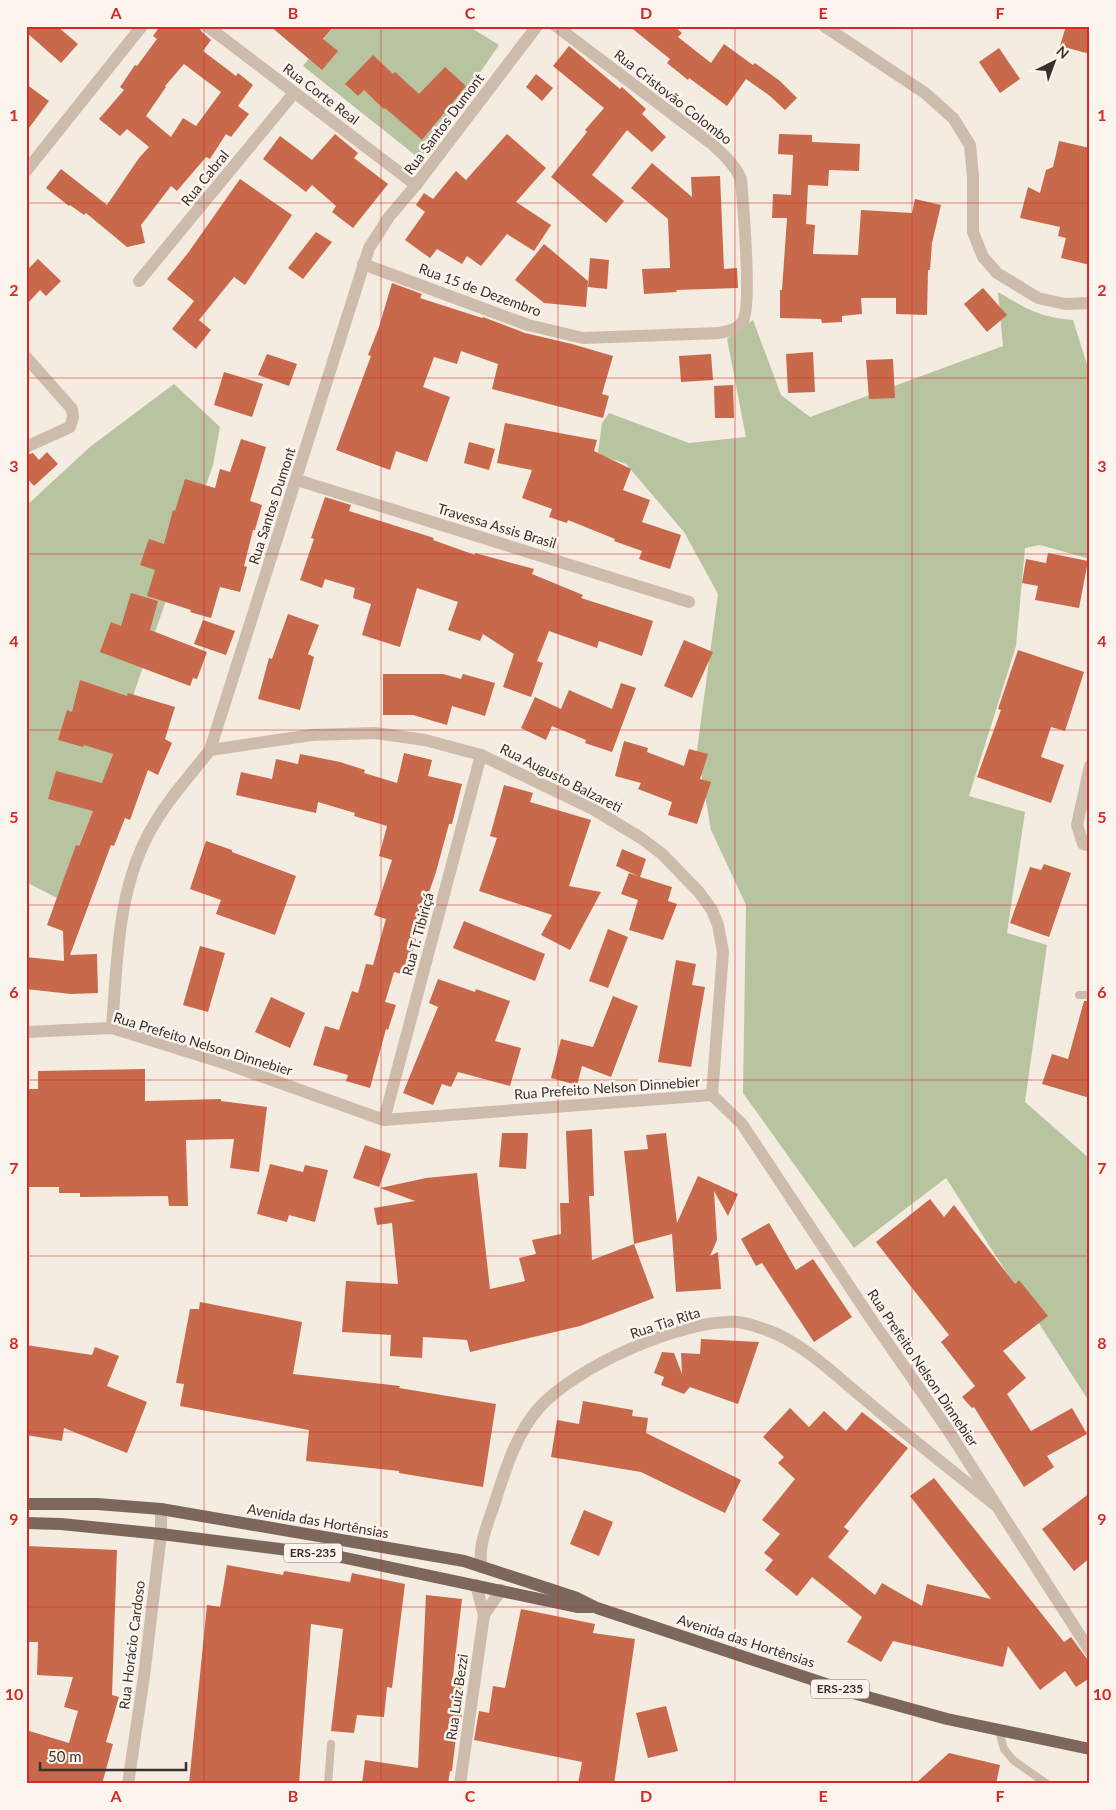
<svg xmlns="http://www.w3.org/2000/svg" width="1116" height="1810" font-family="Lato,sans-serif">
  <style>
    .green { fill: #b8c4a0 }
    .building { fill: #c8694b; fill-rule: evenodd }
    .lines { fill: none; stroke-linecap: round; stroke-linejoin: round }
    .service { stroke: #cdbbac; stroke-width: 8 }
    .minor { stroke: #cdbbac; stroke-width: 12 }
    .tertiary { stroke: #cdbbac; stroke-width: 12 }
    .primary { stroke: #7d675c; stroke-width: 12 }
    .grid { fill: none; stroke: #d62828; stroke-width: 1; stroke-opacity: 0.55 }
    .labels { text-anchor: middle; stroke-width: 5; stroke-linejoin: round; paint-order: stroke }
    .shield { fill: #fbf5ee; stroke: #756b66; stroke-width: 1 }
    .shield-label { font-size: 12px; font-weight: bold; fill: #3b302b }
    .street-label { font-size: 14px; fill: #3b302b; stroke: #fbf5ee }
    .neatline { fill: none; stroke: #d62828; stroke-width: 2 }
    .grid-label { font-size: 16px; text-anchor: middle; font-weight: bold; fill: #d62828 }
  </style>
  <rect width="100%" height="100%" fill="#f4ebe1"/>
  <g class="green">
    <path d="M334,26H468L499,45L420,159L303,66Z"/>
    <path d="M998,292C1027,309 1039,317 1073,320L1090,374V559L1040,545L1025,548L1016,646L969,796L1025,812L1007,933L1047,945L1025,1102L1090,1159V1403L946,1178L854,1248L743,1093L746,905L711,830L697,750L718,594L684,532L626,464L603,456L598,453L602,423L609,413L689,443L746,437L727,339L753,320L781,395L810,417L1003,346Z"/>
    <path d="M174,384L220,427L213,465L93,811L57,898L26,882V506L90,447Z"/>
  </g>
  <g class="building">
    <path d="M26,26H57L78,44L61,63L26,32Z"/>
    <path d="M160,26H198L202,32L211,40L203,51L236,76L238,73L253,85L238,106L249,114L231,137L226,134L210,159L206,157L177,191L171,186L141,225L145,243L127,247L86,213L84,215L70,205L69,206L46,188L61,169L107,205L139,158L149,147L127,129L120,136L99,119L124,90L120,87L135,65L137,66L157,39L153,36ZM184,64L221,92L196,126L183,118L171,137L146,116L166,87L165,86Z"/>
    <path d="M270,26H334L323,39L338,51L322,70Z"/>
    <path d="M629,26H674L682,33L678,37L711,63L724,44L753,65L755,63L780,81L797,98L785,110L770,96L746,79L727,106L689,78L688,80L667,63L670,59Z"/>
    <path d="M1066,26H1074L1090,30V54L1060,46Z"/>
    <path d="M569,46L620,89L622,87L646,109L642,114L666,137L652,152L627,130L592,175L624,201L606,223L551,177L587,132L585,130L604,108L553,66Z"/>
    <path d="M999,48L1020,79L1000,93L979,62Z"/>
    <path d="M373,55L393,74L395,72L419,94L445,67L466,86L422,140L385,108L384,109L364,90L358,96L345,84Z"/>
    <path d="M536,74L553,88L542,101L526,87Z"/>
    <path d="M26,84L49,101L26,132Z"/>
    <path d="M335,134L358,153L354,158L388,184L353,228L332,212L336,206L312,185L306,192L263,159L280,136L312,160Z"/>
    <path d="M507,134L546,168L516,202L551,225L534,251L507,234L481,266L467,256L462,264L437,249L430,258L405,240L425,212L416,205L424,193L433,199L456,171L466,180Z"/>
    <path d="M779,134L812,135V142L860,144L859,171L829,170L828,186L808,185L806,224L815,225L813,254L858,255L861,210L912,213L915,199L941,205L932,243L930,270H928L927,315L896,314V298H861L862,314L842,316V322L822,323L821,319L780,318V290H782L787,218H772L773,194L791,195L793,155L778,154Z"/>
    <path d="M1059,141L1090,148V265L1061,258L1066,238L1058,236L1060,227L1020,218L1028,187L1040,193L1046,170L1053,167Z"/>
    <path d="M652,163L692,197L691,177L720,176L724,269L737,268L738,288L676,290L677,292L644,294L642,269L670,268L668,219L631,188Z"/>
    <path d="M240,179L292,215L245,285L234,277L199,320L211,330L196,349L172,329L194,301L167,279L188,253Z"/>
    <path d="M316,232L332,242L303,279L288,268Z"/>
    <path d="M544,244L588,281L586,307L544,303L515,280Z"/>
    <path d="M590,258L609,260L607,289L588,287Z"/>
    <path d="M38,259L61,281L46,296L40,290L26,305V271Z"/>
    <path d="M392,283L422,294L420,298L482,318L483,317L525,333L572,344L613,356L602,394L609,396L603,418L492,389L498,364L461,351L457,364L434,357L423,387L450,397L427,462L396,451L390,470L336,450L371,356L368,355L379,327Z"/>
    <path d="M983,288L1007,315L987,332L964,304Z"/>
    <path d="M813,352L815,392L788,393L786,354Z"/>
    <path d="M267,354L297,364L289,386L258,375Z"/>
    <path d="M711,354L713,380L681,382L679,356Z"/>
    <path d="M893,359L895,398L869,399L866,360Z"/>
    <path d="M224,372L263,384L252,417L214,405Z"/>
    <path d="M733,385L734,418H715L714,386Z"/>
    <path d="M505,423L597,440L594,451L631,469L623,490L650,500L642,522L681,535L670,569L639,559L642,551L614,541L615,539L568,520L567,523L549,517L552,509L522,498L532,470L497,463Z"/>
    <path d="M241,439L266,447L250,501L262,505L255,530H253L244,566L247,567L240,592L220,587L211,618L190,612L191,610L147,596L155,570L140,565L149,539L164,544L173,510L175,511L185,479L215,488L220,469L230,472Z"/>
    <path d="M469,442L495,449L489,470L464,463Z"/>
    <path d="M47,452L58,464L34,486L26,477V455L33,453L39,460Z"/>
    <path d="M325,497L351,505L349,511L434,538L433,540L475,555V553L534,569L532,574L583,595L581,598L653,621L642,656L599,641L597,648L549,631L537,661L543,663L531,697L503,687L514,654L483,634L480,641L448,630L458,602L417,588L400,647L362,635L371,604L353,598L355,588L325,579L322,588L300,580L314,539L311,538Z"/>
    <path d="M1048,553L1088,561L1079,608L1035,600L1038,586L1022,583L1026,559L1046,563Z"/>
    <path d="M131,593L158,601L150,630L207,652L197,679L193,678L190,686L100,652L111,622L121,626Z"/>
    <path d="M288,614L319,625L308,654L314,657L300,710L258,699L269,658L272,659Z"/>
    <path d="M203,620L235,631L226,655L194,644Z"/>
    <path d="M684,640L713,652L692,698L664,686Z"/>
    <path d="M1018,650L1084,672L1065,731L1051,727L1041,757L1064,765L1051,803L977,777L1001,710L998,709Z"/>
    <path d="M383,674H443L461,679L463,674L495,683L485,716L452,706L447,725L413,715H383Z"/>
    <path d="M80,680L127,696L128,693L175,707L165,739L172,743L158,775L148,770L130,820L125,818L114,846L111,845L70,955L97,954L98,993L71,994L26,989V957L64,961L63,931L47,925L76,845L79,846L93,811L48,799L56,771L102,783L113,754L84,745L83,747L58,740L67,710L72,712Z"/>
    <path d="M621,683L636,688L612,752L585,743L586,740L552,726L546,740L521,728L535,697L561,709L569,690L612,709Z"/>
    <path d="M624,741L648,748L647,752L684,766L689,749L708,754L700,779L711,782L697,824L668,815L672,802L638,789L641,783L615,776Z"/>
    <path d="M404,753L432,760L428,776L462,784L452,824H449L436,872L425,904L422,902L410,937L416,939L406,975L394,972L385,1002L396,1005L388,1030L386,1029L370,1088L346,1081L348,1075L313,1065L325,1026L339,1030L352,991L358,993L366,964L373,965L386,919L374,915L392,860L379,856L387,826L354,816L355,813L318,802L316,813L236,795L241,772L272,779L276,759L298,764L300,754L340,762L365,770L364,773L397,783Z"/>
    <path d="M504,785L533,793L530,802L591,820L569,886L601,892L570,950L541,935L552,915L479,891L497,838L490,836Z"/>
    <path d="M206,841L232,850V852L296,876L275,935L216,914L221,900L190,889Z"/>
    <path d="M622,849L646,859L640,877L672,887L668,901L677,904L663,940L629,930L638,900L621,894L629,873L638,876L616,866Z"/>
    <path d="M1044,864L1071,873L1049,937L1010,923L1030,867L1041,870Z"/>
    <path d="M464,921L545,954L535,981L453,948Z"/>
    <path d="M608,929L628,937L608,988L589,981Z"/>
    <path d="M200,946L225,953L208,1012L183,1005Z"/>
    <path d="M676,960L696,964L692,985L705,987L691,1067L658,1062Z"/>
    <path d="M438,979L475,992L476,989L510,1001L495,1041L521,1048L510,1086L458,1072L451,1087L442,1084L433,1105L403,1093L438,1007L429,1003Z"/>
    <path d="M613,996L638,1006L611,1077L582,1066L577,1085L551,1078L561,1039L593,1047Z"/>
    <path d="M271,997L305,1013L290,1048L255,1032Z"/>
    <path d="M1084,1001H1090V1098L1042,1084L1052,1054L1068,1059Z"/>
    <path d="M145,1069V1101L221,1099V1101L267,1107L259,1172L230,1168L234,1139L186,1140L188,1206H169L168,1196L80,1197V1193H59V1187H26V1089H38V1071Z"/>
    <path d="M592,1129L594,1196H589L592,1260L634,1244L654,1298L580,1326L470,1352L467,1340L423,1337L422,1358L390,1356L391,1335L342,1332L346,1281L398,1284L392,1223L377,1225L374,1208L415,1201L380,1188L426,1178L477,1173L490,1289L525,1281L519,1258L536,1254L532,1240L561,1234L560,1203H569L566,1131Z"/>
    <path d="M502,1133H528L526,1169L499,1167Z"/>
    <path d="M666,1133L677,1223L698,1176L738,1194L728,1216L714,1191L717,1240L710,1256L718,1252L721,1289L676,1292L672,1234L634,1244L624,1151L648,1149L646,1135Z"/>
    <path d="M365,1145L391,1154L379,1187L353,1178Z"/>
    <path d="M270,1164L303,1172L305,1165L328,1170L315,1222L289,1215L287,1222L257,1214Z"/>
    <path d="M930,1199L944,1217L954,1205L1015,1284L1019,1280L1048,1316L1003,1351L1026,1378L1007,1394L1031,1431L1072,1408L1087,1434L1047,1456L1054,1467L1024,1487L974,1407L972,1408L962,1397L975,1386L941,1342L949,1335L876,1242Z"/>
    <path d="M769,1223L796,1270L813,1259L852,1317L814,1342L762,1263L756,1266L741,1239Z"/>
    <path d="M200,1302L302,1322L293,1374L400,1386L399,1388L496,1404L483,1487L399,1473V1471L306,1461L309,1430L180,1406L184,1384L176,1383L190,1309H199Z"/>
    <path d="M701,1339L759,1342L738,1404L690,1387L684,1394L661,1385L664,1377L654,1373L662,1352L674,1353L682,1374L681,1353L700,1354Z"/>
    <path d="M26,1345L92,1355L95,1347L119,1356L107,1386L147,1402L127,1453L64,1428L62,1441L26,1435Z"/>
    <path d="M583,1401L633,1410L632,1416L648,1418L646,1433L741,1480L725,1513L641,1472L551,1457L557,1420L579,1424Z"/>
    <path d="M790,1408L809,1427L824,1411L846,1431L862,1412L908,1448L844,1527L849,1531L828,1557L875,1595L882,1583L922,1606L927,1584L991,1599L910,1496L934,1478L1064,1642L1071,1637L1090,1663V1678L1076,1687L1065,1671L1040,1690L1008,1646L1003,1667L893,1641L881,1662L847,1642L862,1617L812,1577L797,1596L765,1570L773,1560L764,1553L780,1534L762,1520L795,1479L778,1463L784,1457L763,1437Z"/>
    <path d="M1090,1493V1558L1074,1571L1042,1529Z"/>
    <path d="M584,1510L613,1522L599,1556L570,1544Z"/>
    <path d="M26,1546L117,1550L112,1695L119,1697L106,1742L113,1744L102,1784H26V1730L69,1743L78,1711L64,1707L73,1677L37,1675L38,1642H26Z"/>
    <path d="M227,1565L283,1575L284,1571L350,1582L352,1573L405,1584L392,1688L387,1687L384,1717L357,1715L354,1733L331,1731L343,1629L311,1624L299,1784H189L207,1605L220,1607Z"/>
    <path d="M426,1595L462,1599L452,1685L463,1687L460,1708H463L458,1737H456L452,1771H450L448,1784H362L365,1760L418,1768Z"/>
    <path d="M521,1609L595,1624L593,1633L635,1639L614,1784H578L582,1762L474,1740L479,1711L489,1713L493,1686L505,1688Z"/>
    <path d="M666,1706L678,1751L648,1758L636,1713Z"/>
    <path d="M949,1753L1000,1765L996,1784H915Z"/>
  </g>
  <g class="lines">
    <g class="service">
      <path d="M1079,995H1090"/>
      <path d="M999,1731L1004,1749L1013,1760L1047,1784"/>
      <path d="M328,1784L331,1744"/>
    </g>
    <g class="minor">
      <path d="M207,26L416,185"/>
      <path d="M26,171L142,26"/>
      <path d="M363,264L528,325L583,338L719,333C728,331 738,330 743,321C752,305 743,203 741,179C734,164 724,155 712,144L556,26"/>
      <path d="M139,281L294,93"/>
      <path d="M26,357L72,409L73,417L70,427L26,447"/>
      <path d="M297,480L689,602"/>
      <path d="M210,750L312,735L375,733L425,740L481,755L593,809L641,838L662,854L699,892L712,910L718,925L723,952L712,1095"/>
      <path d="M1090,766L1077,825L1083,844L1090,846"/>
      <path d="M112,1028C117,964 117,895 147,837C163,805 188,778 210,750L369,248L389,217L416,185L537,26"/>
      <path d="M384,1120L481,755"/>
      <path d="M481,1567C481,1560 480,1551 482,1544C484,1532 489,1520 493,1508C504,1475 514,1437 538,1409C575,1367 681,1319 738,1322C747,1323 758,1327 767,1330C805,1344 837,1377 868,1402C909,1437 951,1470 994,1504"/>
      <path d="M484,1615L501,1590"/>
      <path d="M128,1784L144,1676L161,1534V1509"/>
      <path d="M460,1784L484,1615L476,1585"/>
    </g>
    <g class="tertiary">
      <path d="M824,26L925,93L953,118L970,145L973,177V232L983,257L997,273L1038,298L1065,304L1090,303"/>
      <path d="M26,1032L112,1028L227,1064L384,1120L712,1095L742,1124L869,1316L946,1427L1090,1651"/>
    </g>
    <g class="primary">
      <path d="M26,1504H97L161,1509L464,1561L577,1598L597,1608L853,1693L947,1719L1090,1749"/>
      <path d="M26,1523L61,1524L161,1534L336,1556L577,1607H592"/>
    </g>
  </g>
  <path class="grid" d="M204,26V1784M381,26V1784M558,26V1784M735,26V1784M912,26V1784M26,203H1090M26,378H1090M26,554H1090M26,730H1090M26,905H1090M26,1080H1090M26,1256H1090M26,1432H1090M26,1607H1090"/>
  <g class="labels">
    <g class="shield">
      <rect x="284" y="1543.5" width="58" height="19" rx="4"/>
      <rect x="811" y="1679.5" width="58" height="19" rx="4"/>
    </g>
    <g class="shield-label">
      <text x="313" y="1557">ERS-235</text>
      <text x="840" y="1693">ERS-235</text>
    </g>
    <g class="street-label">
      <text transform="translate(321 94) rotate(37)" y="5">Rua Corte Real</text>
      <text transform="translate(673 97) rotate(38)" y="5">Rua Cristovão Colombo</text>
      <text transform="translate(444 124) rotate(-53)" y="5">Rua Santos Dumont</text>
      <text transform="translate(205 178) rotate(-51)" y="5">Rua Cabral</text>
      <text transform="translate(480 290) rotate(20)" y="5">Rua 15 de Dezembro</text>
      <text transform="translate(272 506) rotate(-72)" y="5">Rua Santos Dumont</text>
      <text transform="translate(497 526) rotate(17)" y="5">Travessa Assis Brasil</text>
      <text transform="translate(561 778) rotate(27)" y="5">Rua Augusto Balzareti</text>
      <text transform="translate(418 934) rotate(-75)" y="5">Rua T. Tibiriçá</text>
      <text transform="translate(203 1044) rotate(17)" y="5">Rua Prefeito Nelson Dinnebier</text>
      <text transform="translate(607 1088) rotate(-4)" y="5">Rua Prefeito Nelson Dinnebier</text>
      <text transform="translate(665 1323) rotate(-18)" y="5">Rua Tia Rita</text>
      <text transform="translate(923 1368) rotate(56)" y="5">Rua Prefeito Nelson Dinnebier</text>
      <text transform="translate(318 1521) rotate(10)" y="5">Avenida das Hortênsias</text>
      <text transform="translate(746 1641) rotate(18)" y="5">Avenida das Hortênsias</text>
      <text transform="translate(132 1645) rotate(-83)" y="5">Rua Horácio Cardoso</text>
      <text transform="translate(457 1697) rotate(-82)" y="5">Rua Luiz Bezzi</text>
    </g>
  </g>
  <rect width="1116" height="1810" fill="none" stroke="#fbf5ee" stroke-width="55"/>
  <g transform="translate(1054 62) rotate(42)" stroke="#fbf5ee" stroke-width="4" paint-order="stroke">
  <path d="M0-4L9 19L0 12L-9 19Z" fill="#3b302b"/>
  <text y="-8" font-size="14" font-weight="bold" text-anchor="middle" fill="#3b302b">N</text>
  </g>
  <path d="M40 1762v8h146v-8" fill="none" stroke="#3b302b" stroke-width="2.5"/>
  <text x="48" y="1762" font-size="15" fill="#3b302b" stroke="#fbf5ee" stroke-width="4" paint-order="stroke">50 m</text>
  <rect x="28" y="28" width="1060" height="1754" class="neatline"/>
  <g class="grid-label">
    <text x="116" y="19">A</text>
    <text x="293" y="19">B</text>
    <text x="470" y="19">C</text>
    <text x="646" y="19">D</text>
    <text x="823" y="19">E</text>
    <text x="1000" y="19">F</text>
    <text x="14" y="121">1</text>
    <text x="1102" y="121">1</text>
    <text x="14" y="296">2</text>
    <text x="1102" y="296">2</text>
    <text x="14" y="472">3</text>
    <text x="1102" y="472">3</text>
    <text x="14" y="647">4</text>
    <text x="1102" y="647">4</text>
    <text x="14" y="823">5</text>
    <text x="1102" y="823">5</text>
    <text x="14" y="998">6</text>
    <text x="1102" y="998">6</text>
    <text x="14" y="1174">7</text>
    <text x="1102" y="1174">7</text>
    <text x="14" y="1349">8</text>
    <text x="1102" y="1349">8</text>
    <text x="14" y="1525">9</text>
    <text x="1102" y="1525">9</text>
    <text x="14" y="1700">10</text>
    <text x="1102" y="1700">10</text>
    <text x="116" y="1802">A</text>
    <text x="293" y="1802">B</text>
    <text x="470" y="1802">C</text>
    <text x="646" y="1802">D</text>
    <text x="823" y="1802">E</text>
    <text x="1000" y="1802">F</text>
  </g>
</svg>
